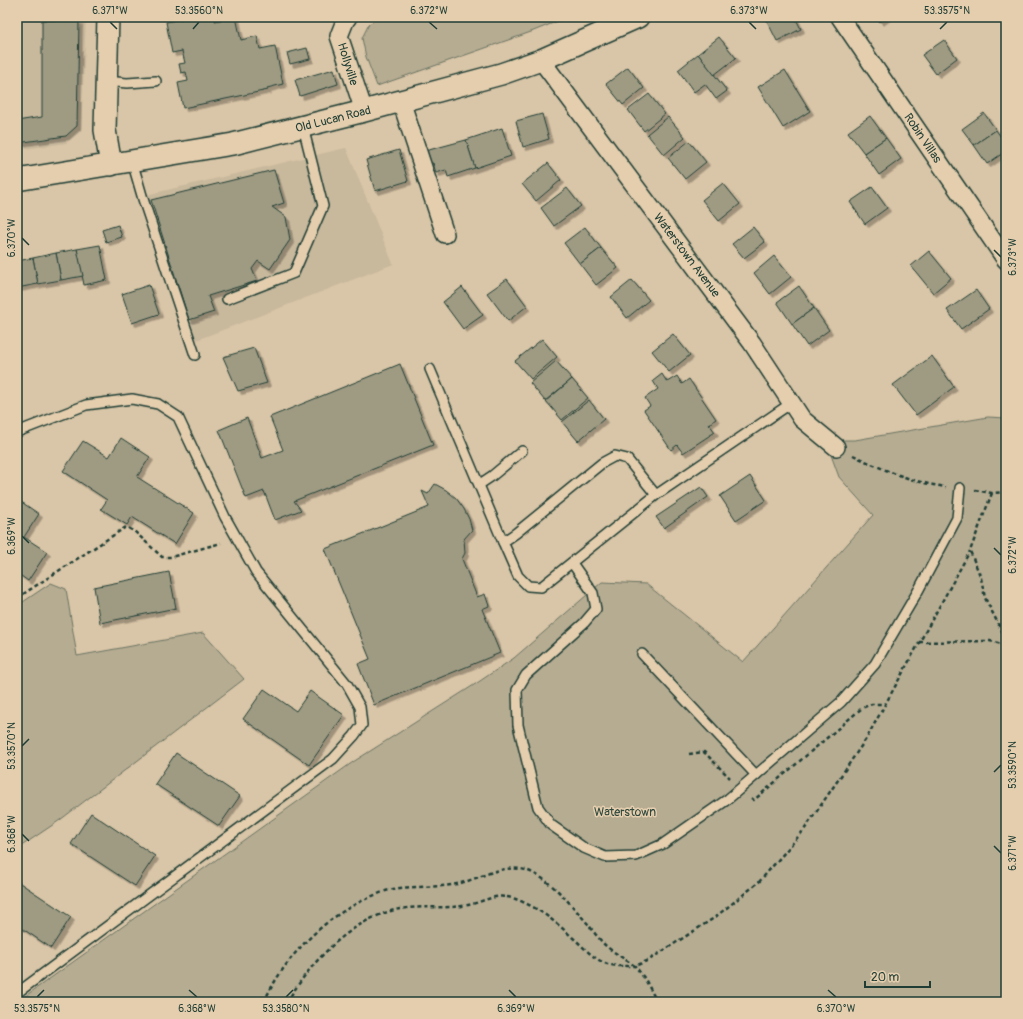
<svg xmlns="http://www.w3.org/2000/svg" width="1023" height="1019" font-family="Pangolin,sans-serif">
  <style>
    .built { fill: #c8b89c }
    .green { fill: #b6ac92; stroke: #6a7463 }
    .building { fill: #9f9b83; stroke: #1f3d34; filter: url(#shadow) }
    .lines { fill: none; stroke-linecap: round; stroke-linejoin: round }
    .service-casing { stroke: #1f3d34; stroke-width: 12 }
    .minor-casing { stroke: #1f3d34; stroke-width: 20 }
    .tertiary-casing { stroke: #1f3d34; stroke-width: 24 }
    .path { stroke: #1f3d34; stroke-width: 2.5; stroke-dasharray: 4 3; stroke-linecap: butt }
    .service { stroke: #e5ceae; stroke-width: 9 }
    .minor { stroke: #e5ceae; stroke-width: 17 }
    .tertiary { stroke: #e5ceae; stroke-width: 21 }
    .ticks { fill: none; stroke: #1f3d34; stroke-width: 1.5 }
    .labels { text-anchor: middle; stroke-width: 3; stroke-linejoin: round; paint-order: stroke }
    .street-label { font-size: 12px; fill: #1f3d34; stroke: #e5ceae }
    .park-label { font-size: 12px; fill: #2e483d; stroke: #e5ceae }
    .neatline { fill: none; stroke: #1f3d34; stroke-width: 1.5 }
    .ticks-label { font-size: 10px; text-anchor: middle; fill: #1f3d34 }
  </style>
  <defs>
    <filter id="shadow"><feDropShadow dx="3.5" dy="3.5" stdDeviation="0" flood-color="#0004"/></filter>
  </defs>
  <rect width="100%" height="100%" fill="#d9c5a7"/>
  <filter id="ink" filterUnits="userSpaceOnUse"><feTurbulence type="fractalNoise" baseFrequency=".025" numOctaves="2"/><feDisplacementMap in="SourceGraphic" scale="8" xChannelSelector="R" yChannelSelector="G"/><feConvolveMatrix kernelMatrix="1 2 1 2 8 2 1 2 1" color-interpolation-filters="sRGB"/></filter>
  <g filter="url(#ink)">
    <g class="built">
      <path d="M17,17H86L81,131L66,143L17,150Z"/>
      <path d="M346,148L393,264L186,344L138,197Z"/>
    </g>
    <g class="green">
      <path d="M380,17H568L531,32L377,86L366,57L362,38L369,24Z"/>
      <path d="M988,417L1006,418V1002H17L353,762L477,683L514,658L602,582L646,584L743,662L873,515L839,477L831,455L841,440H855Z"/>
      <path d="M51,583L66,589L77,656L203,633L244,679L60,820L17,849V606Z"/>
    </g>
    <g class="building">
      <path d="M192,17H215V21L236,17L241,40L257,36L260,49L275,46L283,84L267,88L268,90L183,108L178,83L188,81L186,72L181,73L179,64L185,63L182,51L172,53L166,22Z"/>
      <path d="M765,17H795L801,29L777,41Z"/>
      <path d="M877,17H887L880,22Z"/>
      <path d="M42,20L79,21L77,126L66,136L17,143V121L42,117Z"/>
      <path d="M719,37L736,58L714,75L698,54Z"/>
      <path d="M944,40L957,58L936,74L922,55Z"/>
      <path d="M307,48L310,59L290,64L287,53Z"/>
      <path d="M698,54L727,91L716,99L705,84L694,92L678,70Z"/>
      <path d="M628,67L644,88L623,105L606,84Z"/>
      <path d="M334,69L338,84L300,96L295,80Z"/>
      <path d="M785,70L810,111L783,128L758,87Z"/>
      <path d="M649,94L665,114L644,131L628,110Z"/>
      <path d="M984,113L996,130L974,145L962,129Z"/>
      <path d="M542,114L549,139L523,147L516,121Z"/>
      <path d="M870,116L886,138L864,153L848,132Z"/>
      <path d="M668,117L685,137L664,155L647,134Z"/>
      <path d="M502,128L511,156L475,168L466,140Z"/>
      <path d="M996,130L1006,144V151L987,164L974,145Z"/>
      <path d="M886,138L901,159L879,175L864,153Z"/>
      <path d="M466,140L475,168L448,177L446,170L436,173L433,163L429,164L425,151Z"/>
      <path d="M689,141L706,162L685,179L668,158Z"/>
      <path d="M399,150L408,181L375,191L366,160Z"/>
      <path d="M548,163L561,180L536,201L522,184Z"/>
      <path d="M274,170L284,203L272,207L286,217L290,240L270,269L258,261L252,269L257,281L208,296L214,312L189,320L151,200Z"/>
      <path d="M723,183L740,204L719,221L702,200Z"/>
      <path d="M872,187L887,208L865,224L850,202Z"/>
      <path d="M567,188L581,206L554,226L541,208Z"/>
      <path d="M118,225L122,237L106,242L102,230Z"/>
      <path d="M585,227L601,248L580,264L564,243Z"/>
      <path d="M753,227L765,242L744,258L732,244Z"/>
      <path d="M100,245L107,280L84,285L77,249Z"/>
      <path d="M601,248L618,268L596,285L580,264Z"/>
      <path d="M77,249L83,276L61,280L56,253Z"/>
      <path d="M929,251L951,278L933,293L911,266Z"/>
      <path d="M56,253L61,280L38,284L33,258Z"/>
      <path d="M774,256L791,277L770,294L754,273Z"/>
      <path d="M33,258L38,284L17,288V261Z"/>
      <path d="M507,279L527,306L508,321L487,293Z"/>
      <path d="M632,280L649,300L627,318L611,297Z"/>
      <path d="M149,285L159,314L132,323L122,294Z"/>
      <path d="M799,286L814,308L792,324L777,302Z"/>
      <path d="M462,287L483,315L463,329L443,302Z"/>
      <path d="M976,290L989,309L961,329L947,310Z"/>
      <path d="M814,308L829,330L807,346L792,324Z"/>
      <path d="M673,334L690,355L669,372L652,351Z"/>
      <path d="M542,339L557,357L531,379L515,361Z"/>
      <path d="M254,348L267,383L238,391L223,357Z"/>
      <path d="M932,356L954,387L916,415L893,385Z"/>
      <path d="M556,361L572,379L545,401L530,383Z"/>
      <path d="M400,364L433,445L294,501L301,510L275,520L264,491L246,498L219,430L247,418L262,458L283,450L270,417Z"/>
      <path d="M662,374L667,382L677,376L682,384L689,379L716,419L709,424L715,432L683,453L677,445L671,450L644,410L650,406L645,398L658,389L653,381Z"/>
      <path d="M572,379L588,398L562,420L546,401Z"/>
      <path d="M589,400L604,419L578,441L562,422Z"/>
      <path d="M121,438L150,457L137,477L194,513L175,544L132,517L127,525L101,509L107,500L63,471L83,441L109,457Z"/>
      <path d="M750,476L766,500L736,520L720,496Z"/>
      <path d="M435,484L446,490L456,498L464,509L469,519L472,530L464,539L465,553L462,559L477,597L485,594L489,606L482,609L500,653L374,705L358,664L370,659L325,549L429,507L422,491L428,494Z"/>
      <path d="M701,487L708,497L664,528L656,517Z"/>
      <path d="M17,499L39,514L24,537L47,552L28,581L17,573Z"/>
      <path d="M169,572L176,608L100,623L94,587Z"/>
      <path d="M264,689L296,711L310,691L344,715L309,765L243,719Z"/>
      <path d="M176,753L240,796L219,826L155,784Z"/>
      <path d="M91,813L155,856L135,886L71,844Z"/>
      <path d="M17,881L71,917L51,948L17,925Z"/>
    </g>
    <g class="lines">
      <g class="service-casing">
        <g id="service">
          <path d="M106,81L127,83L156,81"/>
          <path d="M132,161L143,199L195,355"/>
          <path d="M227,299L294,273L323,206L303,127"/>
          <path d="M430,369L503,542"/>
          <path d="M17,432L86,405L132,399L158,404L178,417L225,517L256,572L347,684L360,707L362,725L354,736L333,759L17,993"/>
          <path d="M480,484L492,476L522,451"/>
          <path d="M656,495L627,459L615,456L602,463L516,533L503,542L518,576L528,586L541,587L656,495L790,404"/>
          <path d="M572,563L593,593L596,609L584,623L526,675L517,690L518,725L538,807L551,825L584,848L605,857L636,856L663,844L728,799L841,702L875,664L918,591L957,518L960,488"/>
          <path d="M642,654L756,775"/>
        </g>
      </g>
      <g class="minor-casing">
        <g id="minor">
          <path d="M348,17L345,21L339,36L364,111"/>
          <path d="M840,17L1006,260"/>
          <path d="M541,60L752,343L802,419L836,447"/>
          <path d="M401,101L445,234"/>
        </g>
      </g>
      <g class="tertiary-casing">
        <g id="tertiary">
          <path d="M108,17L105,130L111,165"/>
          <path d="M17,180L233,144L364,111L501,74L541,60L638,17"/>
        </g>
      </g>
      <g class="path">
        <path d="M853,455C881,469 914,483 946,487"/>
        <path d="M975,490L992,493L1006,492"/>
        <path d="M992,493L970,551L981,578L985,598L1006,639"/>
        <path d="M17,598L126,527L134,531L162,557H171L221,543"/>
        <path d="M919,642L990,641L1006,645"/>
        <path d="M689,754L704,752L730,778"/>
        <path d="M751,798L754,800L862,708L872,704H885"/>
        <path d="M264,1002C287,952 331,910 383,892C404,884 434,889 457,884C483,878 507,860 533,873C555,884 572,906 588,924C593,931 599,939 605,945C614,953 625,959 635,966L649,960L714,918L759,882L804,830L866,739L970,551"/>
        <path d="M287,1002C310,963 349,921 395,910C416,905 440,909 462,906C487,903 494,889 523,902C541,910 557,923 572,937C583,946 592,958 605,963C614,967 625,966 635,966L645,979L657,1002"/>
      </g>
      <use href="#service" class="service"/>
      <use href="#minor" class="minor"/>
      <use href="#tertiary" class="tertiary"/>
    </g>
  </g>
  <path class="ticks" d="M110,22L117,29M429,22L437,29M749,22L756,29M193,29L199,22M940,29L947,22M22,238L29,245M994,250L1001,257M22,536L29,543M994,548L1001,555M22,746L29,739M994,772L1001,765M22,834L29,841M994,846L1001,853M189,990L197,997M509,990L516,997M828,990L836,997M37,997L44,990M286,997L293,990"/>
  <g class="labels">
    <g class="street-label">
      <text transform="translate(348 64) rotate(73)" y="4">Hollyville</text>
      <text transform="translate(333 119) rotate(-14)" y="4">Old Lucan Road</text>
      <text transform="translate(923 138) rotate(56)" y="4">Robin Villas</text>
      <text transform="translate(687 255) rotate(53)" y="4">Waterstown Avenue</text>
    </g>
    <g class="park-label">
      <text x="625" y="816">Waterstown</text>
    </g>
  </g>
  <rect width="1023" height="1019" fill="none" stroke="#e5ceae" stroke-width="44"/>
  <path d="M865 981v6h65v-6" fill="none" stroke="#1f3d34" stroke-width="2"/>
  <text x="871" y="981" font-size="12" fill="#1f3d34" stroke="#e5ceae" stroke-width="3" paint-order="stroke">20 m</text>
  <rect x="22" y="22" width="979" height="975" class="neatline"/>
  <g class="ticks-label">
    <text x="110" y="14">6.371°W</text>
    <text x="199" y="14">53.3560°N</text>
    <text x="429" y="14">6.372°W</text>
    <text x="749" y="14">6.373°W</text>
    <text x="947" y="14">53.3575°N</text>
    <text transform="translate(11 238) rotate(-90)" y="4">6.370°W</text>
    <text transform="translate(1012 257) rotate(-90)" y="4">6.373°W</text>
    <text transform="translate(11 536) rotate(-90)" y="4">6.369°W</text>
    <text transform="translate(1012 555) rotate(-90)" y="4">6.372°W</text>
    <text transform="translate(11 746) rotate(-90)" y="4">53.3570°N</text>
    <text transform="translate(1012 765) rotate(-90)" y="4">53.3590°N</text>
    <text transform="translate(11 834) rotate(-90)" y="4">6.368°W</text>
    <text transform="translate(1012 853) rotate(-90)" y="4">6.371°W</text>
    <text x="37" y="1012">53.3575°N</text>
    <text x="197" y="1012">6.368°W</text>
    <text x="286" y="1012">53.3580°N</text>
    <text x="516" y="1012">6.369°W</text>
    <text x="836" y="1012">6.370°W</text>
  </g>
</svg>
